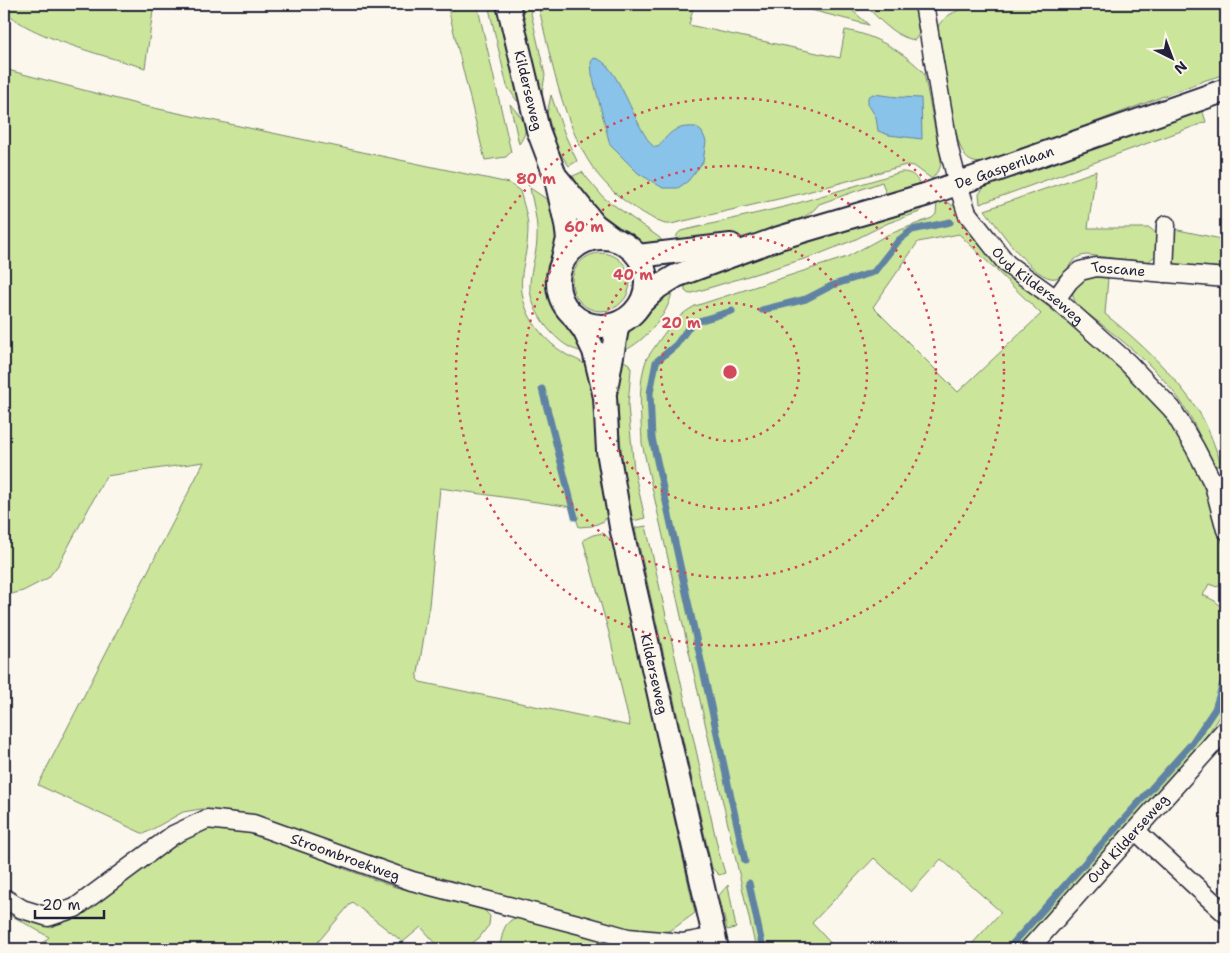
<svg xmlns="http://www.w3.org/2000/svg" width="1230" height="953" font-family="'Shantell Sans',sans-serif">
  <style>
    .green { fill: #cbe59b; stroke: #76846b; fill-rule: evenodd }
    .water { fill: #8ac3e9; stroke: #6083a3 }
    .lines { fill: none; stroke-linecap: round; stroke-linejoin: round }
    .stream { stroke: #6083a3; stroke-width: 7 }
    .minor-casing { stroke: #22223b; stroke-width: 21 }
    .tertiary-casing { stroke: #22223b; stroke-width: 26 }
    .minor { stroke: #fbf7ec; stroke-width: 18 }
    .tertiary { stroke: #fbf7ec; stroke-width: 22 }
    .ring { fill: none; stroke: #d1495b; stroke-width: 2.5; stroke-dasharray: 2.5 5 }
    .labels { text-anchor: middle; stroke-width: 4; stroke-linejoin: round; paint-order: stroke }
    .street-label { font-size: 14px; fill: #22223b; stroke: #fbf7ec }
    .centre { fill: #d1495b; stroke: #fbf7ec; stroke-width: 2.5 }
    .ring-label { font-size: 15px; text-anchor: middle; font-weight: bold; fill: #d1495b; stroke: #fbf7ec; stroke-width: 4; stroke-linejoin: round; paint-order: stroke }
  </style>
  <rect width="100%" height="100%" fill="#fbf7ec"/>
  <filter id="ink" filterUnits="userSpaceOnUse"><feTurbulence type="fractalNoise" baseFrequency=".02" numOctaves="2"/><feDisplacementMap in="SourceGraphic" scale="10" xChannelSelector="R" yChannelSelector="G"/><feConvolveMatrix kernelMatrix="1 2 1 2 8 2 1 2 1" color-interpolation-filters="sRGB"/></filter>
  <g filter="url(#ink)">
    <g class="green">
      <path d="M4,4H154L145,68C120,60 4,31 4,4Z"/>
      <path d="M447,4H477L511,152L506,157L485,160Z"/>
      <path d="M488,4H497L520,100L517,101L507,86Z"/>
      <path d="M520,4H529L545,75L542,94L540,93Z"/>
      <path d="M538,4H694L689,25L840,58L845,30C873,34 906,53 924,73L941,160L940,168L932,179L914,166L906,165L800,194L671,224H665L657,221C640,211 620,200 607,185C566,144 551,59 538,4Z"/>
      <path d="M788,4H845L869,25Z"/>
      <path d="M864,4H915L919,34L915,40C894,37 878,18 864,4Z"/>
      <path d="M983,4H1226V74L1206,80L998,159C988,161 976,166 968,159C953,149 940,50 937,28C945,12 966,7 983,4Z"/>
      <path d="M4,69L140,105L509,183L520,191C523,203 528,216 528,228C528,264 512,281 530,317C539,333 552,346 567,355C576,360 584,361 589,369L608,514L604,521L592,526L579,527L572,507L440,488L429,606L417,679L420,682L630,726L609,633L583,540L593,535L603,533L614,543L695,913L673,929L665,932L642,931L582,919L432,883L256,818L224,812L201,809L183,812L144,834L38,785L204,462L106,476L59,564L48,578L23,591L4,596Z"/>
      <path d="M551,95L565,135L577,161L569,166L558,150L547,114Z"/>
      <path d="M510,104C521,118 533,126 519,144Z"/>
      <path d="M1202,109L1206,122L980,204L979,194L985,186Z"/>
      <path d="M1096,171L1088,228H1150L1158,235L1156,255L1148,262C1133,260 1119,259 1105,257C1099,257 1092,255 1086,255C1069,256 1069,275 1056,278C1035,283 997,226 985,210Z"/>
      <path d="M582,172L604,198L660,238L666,247L655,248L639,242L629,234L602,223L579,188L573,176Z"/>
      <path d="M901,172C911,172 915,175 920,184L886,194L882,182L819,204C801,232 711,243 678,247C677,240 674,235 681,231L788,206Z"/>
      <path d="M530,188L545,198L551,206L558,236L547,267L545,281L549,301L560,319L575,333L585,353C581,351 575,350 571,348C550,337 528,307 530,283C531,267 537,253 537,237C538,221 533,204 530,188Z"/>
      <path d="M942,201L949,203L959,210L1010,273L1037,298L1127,368L1143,393L1148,390L1169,416L1185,444L1210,502L1226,554V582L1217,587L1209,584L1203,595L1215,601L1226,611V705L1210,731L1190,757L1016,949H976L971,945L1001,912L941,859L911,892L874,858L812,923L836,949H756L642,443C641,416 637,384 647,358C662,337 672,318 695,306L847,257L887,235L932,218L936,214L937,202ZM959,234L1041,314L958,392L873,307L918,242Z"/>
      <path d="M924,206L920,212L888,223L854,240L814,256L689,294L685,291V280Z"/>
      <path d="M1169,228L1226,240V268L1174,264L1167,256Z"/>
      <circle cx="601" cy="282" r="29"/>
      <path d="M1108,278L1105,314C1140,342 1174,374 1199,412C1209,428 1215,448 1222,466L1212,465C1205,449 1199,433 1191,418C1165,371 1120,339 1079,307C1071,298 1069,285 1082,279C1089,276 1101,278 1108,278Z"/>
      <path d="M672,286C674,309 644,343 623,351L624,342L630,330L646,314L651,305Z"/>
      <path d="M624,361L629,364L631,369L628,406L634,470L645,518L633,521L624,477L620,438L617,392L621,362Z"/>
      <path d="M646,526L719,853L725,873L719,875L712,868L635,528Z"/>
      <path d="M210,823L253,828L345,869L395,887L468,904L483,909L490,916L489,925L479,938L465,949H441L421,927L403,942L352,902L312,949H36L49,937L14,917L4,914V907L64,913L144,859Z"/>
      <path d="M728,885L736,928L727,930L719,895Z"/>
      <path d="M523,915L667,949H499C504,930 502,921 523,915Z"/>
    </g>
    <g class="water">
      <path d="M594,58C618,60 635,130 654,147H658C671,131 675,126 696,127L702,132L706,141L703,162L688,181L678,188H663L638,173L610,145L592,74L591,62Z"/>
      <path d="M873,94L898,97L921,98L922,139L889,135L878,131L876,117L868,104V97Z"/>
    </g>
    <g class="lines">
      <g class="stream">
        <path d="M762,310L806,299L833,285L874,272L899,240L912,230L950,222"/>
        <path d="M732,311L692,323L676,345L656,362L650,393L652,438L745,861"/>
        <path d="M542,389L575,517"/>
        <path d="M749,883L763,949"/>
        <path d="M1008,949L1192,743L1215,709L1226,674"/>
      </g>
      <g class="minor-casing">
        <g id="minor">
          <path id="s1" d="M924,4L949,149L958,184L967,213L1007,264L1056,299L1128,363L1172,409L1195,448L1214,485L1226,530"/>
          <path d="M1164,273L1166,225"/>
          <path id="s2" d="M1056,299L1069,281L1080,271L1096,267L1226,278"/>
          <path d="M1136,831L1226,914"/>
          <path id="s3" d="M4,898L22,909L48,917L75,908L173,835L207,819L253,824L412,881L585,926L628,938L682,943L715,937"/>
          <path id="s4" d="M1029,949L1226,729"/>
        </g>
      </g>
      <g class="tertiary-casing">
        <g id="tertiary">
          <path id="s5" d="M508,4L538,130L555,175L566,224L568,239L562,262"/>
          <path d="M559,180L595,225L614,239"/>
          <circle cx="602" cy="282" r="44"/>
          <path d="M638,256L731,245"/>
          <path id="s6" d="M642,302L658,287L676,276L779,238L928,194L1226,90"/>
          <path id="s7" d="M574,317L584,330L594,351L605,397L608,451L621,527L717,949"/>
          <path d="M606,389L618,323"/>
        </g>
      </g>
      <use href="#minor" class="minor"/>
      <use href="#tertiary" class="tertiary"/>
    </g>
  </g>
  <g class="ring">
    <circle cx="730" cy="372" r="69"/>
    <circle cx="730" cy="372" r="137"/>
    <circle cx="730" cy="372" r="206"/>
    <circle cx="730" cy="372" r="274"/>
  </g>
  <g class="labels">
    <g class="street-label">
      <text dy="5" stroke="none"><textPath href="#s5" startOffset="89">Kilderseweg</textPath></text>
      <text dy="5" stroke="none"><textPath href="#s6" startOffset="389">De Gasperilaan</textPath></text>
      <text dy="5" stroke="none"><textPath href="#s2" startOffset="76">Toscane</textPath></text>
      <text dy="5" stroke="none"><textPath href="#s1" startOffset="316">Oud Kilderseweg</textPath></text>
      <text dy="5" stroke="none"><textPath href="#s7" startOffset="369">Kilderseweg</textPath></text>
      <text dy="5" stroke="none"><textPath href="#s4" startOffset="148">Oud Kilderseweg</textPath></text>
      <text dy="5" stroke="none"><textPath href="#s3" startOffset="381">Stroombroekweg</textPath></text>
    </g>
  </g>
  <circle cx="730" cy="372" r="8" class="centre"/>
  <g class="ring-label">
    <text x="536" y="184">80 m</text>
    <text x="584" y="232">60 m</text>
    <text x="633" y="280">40 m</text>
    <text x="681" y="328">20 m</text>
  </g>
  <rect width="1230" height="953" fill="none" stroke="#fbf7ec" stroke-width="20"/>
  <rect x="10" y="10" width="1210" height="933" fill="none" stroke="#22223b" stroke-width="2" filter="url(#ink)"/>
  <g transform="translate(1172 58) rotate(138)" stroke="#fbf7ec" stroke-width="4" paint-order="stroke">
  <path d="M0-4L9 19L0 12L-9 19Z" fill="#22223b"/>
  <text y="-8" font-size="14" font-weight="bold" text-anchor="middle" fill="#22223b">N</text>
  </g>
  <path d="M35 910v8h69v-8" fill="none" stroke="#22223b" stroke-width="2.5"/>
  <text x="42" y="910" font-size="15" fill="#22223b" stroke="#fbf7ec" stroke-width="4" paint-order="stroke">20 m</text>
</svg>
